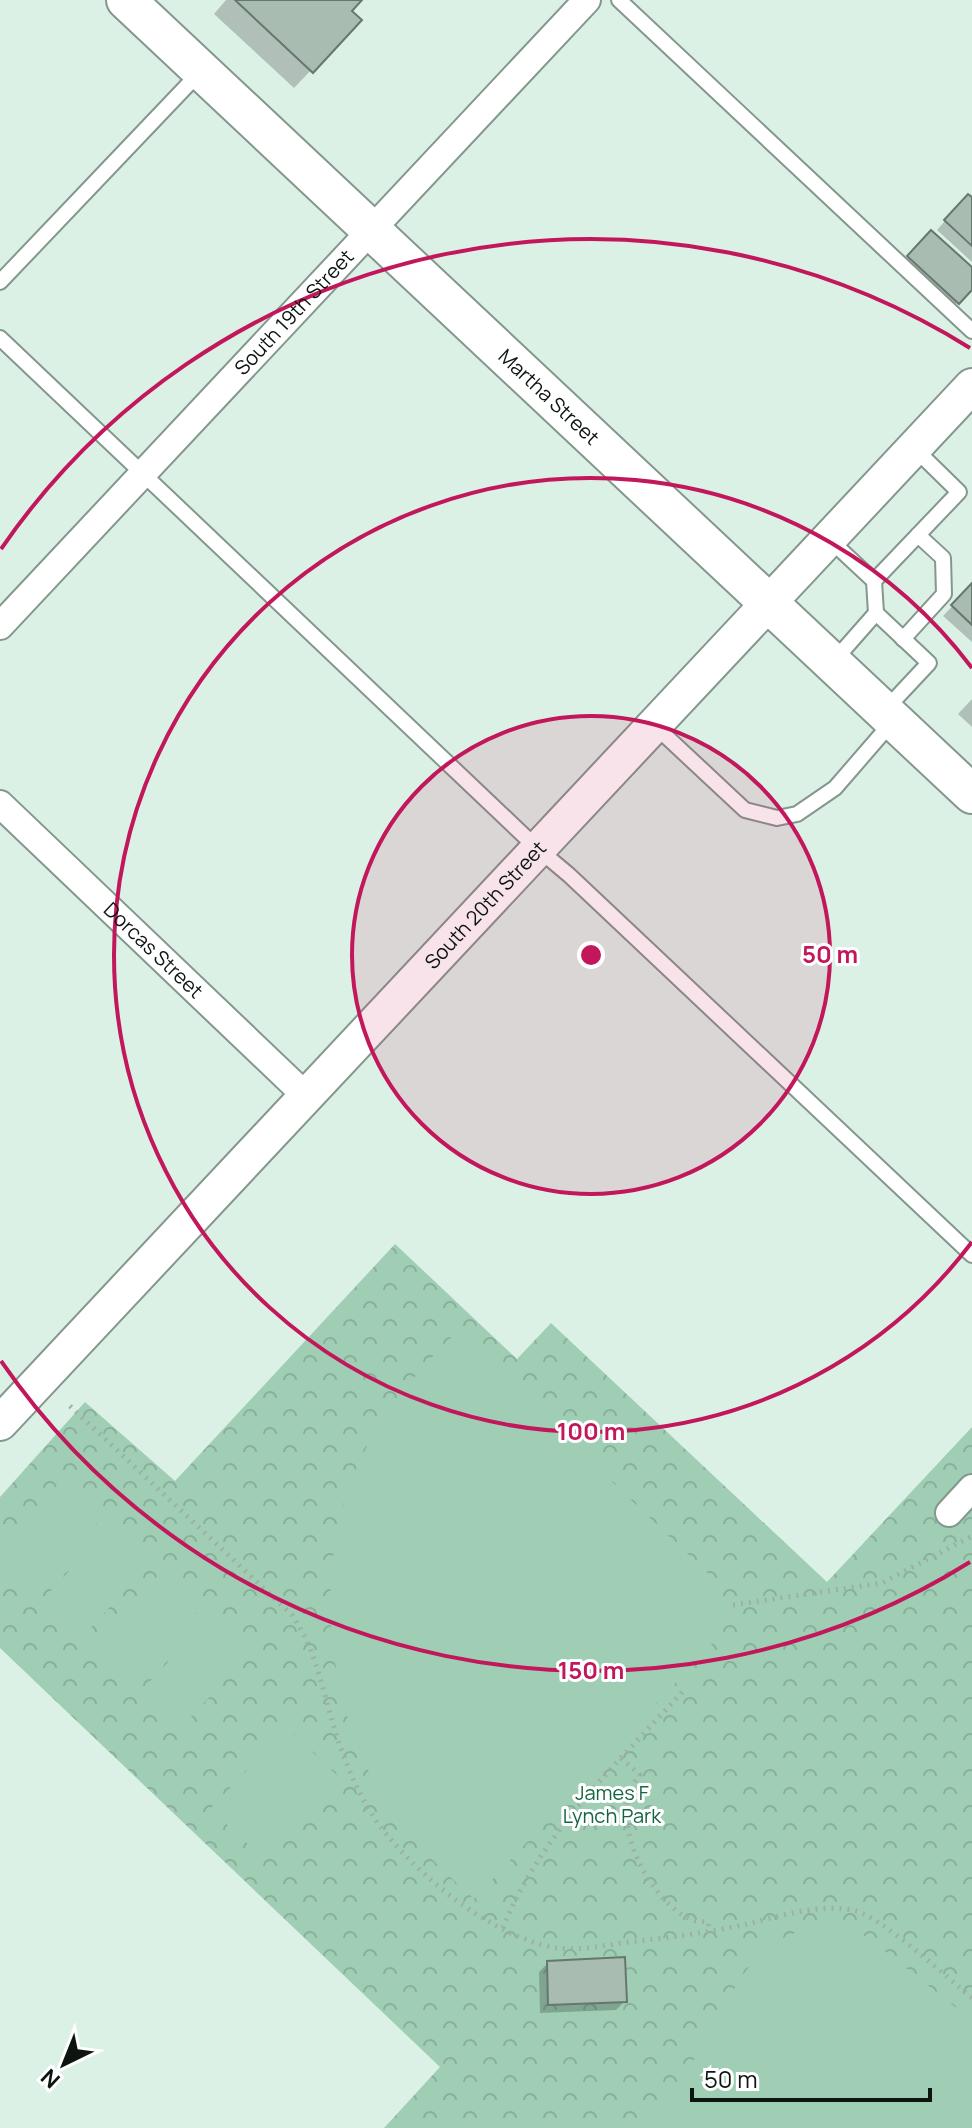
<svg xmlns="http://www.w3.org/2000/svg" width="972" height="2128" font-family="Manrope,sans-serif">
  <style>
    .park { fill: url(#park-crowns) }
    .garden { fill: #9fceb5 }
    .shadow { fill: #0003 }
    .building { fill: #a8bcb1; stroke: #66786e; stroke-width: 2 }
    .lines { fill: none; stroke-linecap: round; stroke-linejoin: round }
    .service-casing { stroke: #84978d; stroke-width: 18 }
    .minor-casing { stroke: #84978d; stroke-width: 30 }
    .tertiary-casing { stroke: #84978d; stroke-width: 38 }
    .secondary-casing { stroke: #84978d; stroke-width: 42 }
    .path { stroke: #9eafa6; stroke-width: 5; stroke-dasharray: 2 6; stroke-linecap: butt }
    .service { stroke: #fff; stroke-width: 14 }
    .minor { stroke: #fff; stroke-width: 26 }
    .tertiary { stroke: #fff; stroke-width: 34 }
    .secondary { stroke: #fff; stroke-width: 38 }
    .ring { fill: none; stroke: #c2185b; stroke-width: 4 }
    .labels { text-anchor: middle; stroke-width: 6; stroke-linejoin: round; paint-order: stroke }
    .street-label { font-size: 20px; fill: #0d1511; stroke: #fff }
    .park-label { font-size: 20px; fill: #156545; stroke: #fff }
    .centre { fill: #c2185b; stroke: #fff; stroke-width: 4 }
    .ring-label { font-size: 24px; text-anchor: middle; font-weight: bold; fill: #c2185b; stroke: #fff; stroke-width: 6; stroke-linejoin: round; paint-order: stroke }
  </style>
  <defs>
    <pattern id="park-crowns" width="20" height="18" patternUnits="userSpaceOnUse" patternTransform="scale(2)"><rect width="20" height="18" fill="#9fceb5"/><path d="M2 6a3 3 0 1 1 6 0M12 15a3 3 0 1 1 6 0" fill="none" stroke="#88b09b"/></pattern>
  </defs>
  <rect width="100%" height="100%" fill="#dcf1e6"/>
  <path class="park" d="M395,1244L517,1359L551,1323L827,1582L972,1427V2128H384L440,2067L0,1648V1497L85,1402L175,1481Z"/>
  <g class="garden">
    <path d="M456,1332L723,1588L721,1634L474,1899C450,1877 426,1855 406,1830C324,1728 305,1563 367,1446C390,1403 422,1367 456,1332Z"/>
    <path d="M68,1474L108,1511L29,1595L0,1568V1546Z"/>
    <path d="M117,1520L157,1557L78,1641L38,1604Z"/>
    <path d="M167,1566L206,1603L127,1687L88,1650Z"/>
    <path d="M216,1611L255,1648L176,1733L137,1695Z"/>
    <path d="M287,1728L339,1777L263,1858L210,1809Z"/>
    <path d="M819,1927L842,1929L865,1936L972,2020V2128H655L740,1979C763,1947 781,1934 819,1927Z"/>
  </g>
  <g class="shadow">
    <path d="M226,0H359L349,11L359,20L294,88L214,14Z"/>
    <path d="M972,200V262L937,230L959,205Z"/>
    <path d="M923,242L972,270V287L949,311L900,266Z"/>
    <path d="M972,585V642L943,616Z"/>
    <path d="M972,699V727L958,714Z"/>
    <path d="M548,1963L625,2001L616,2010L540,2013L539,1972Z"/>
  </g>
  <g class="building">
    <path d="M235,0H362L352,11L362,20L313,73Z"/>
    <path d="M968,194L972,197V246L944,220Z"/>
    <path d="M931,230L972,267V290L959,304L907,256Z"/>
    <path d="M972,583V625L951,605Z"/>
    <path d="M625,1957L627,2002L548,2005L547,1961Z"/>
  </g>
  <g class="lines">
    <g class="service-casing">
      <g id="service">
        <path d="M619,0L972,331"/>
        <path d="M0,282L201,71"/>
        <path d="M0,338L538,849L569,875L972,1255"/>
        <path d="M830,540L874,581L959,492L914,448"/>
        <path d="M874,581L876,613"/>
        <path d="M903,639L944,594L943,558L918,535"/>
        <path d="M832,663L876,613L929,663L885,710"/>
        <path d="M654,725L745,810L777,818L797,814L835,788L893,721"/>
      </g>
    </g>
    <g class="minor-casing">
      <g id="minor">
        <path id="s1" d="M0,626L587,0"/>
        <path id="s2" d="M0,804L306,1096"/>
        <path d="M949,1513L972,1488"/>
      </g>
    </g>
    <g class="tertiary-casing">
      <g id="tertiary">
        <path id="s3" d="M0,1423L972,386"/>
      </g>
    </g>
    <g class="secondary-casing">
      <g id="secondary">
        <path id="s4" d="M126,0L972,794"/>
      </g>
    </g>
    <g class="path">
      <path d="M70,1406L292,1615C317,1651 323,1693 336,1734C348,1770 363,1807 388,1836C428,1884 494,1937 557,1948C579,1951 606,1945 629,1942C667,1938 705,1933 743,1925C778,1917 820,1902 856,1911C881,1917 948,1978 972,1998"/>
      <path d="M733,1605L882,1583L972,1536"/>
      <path d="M621,1758L640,1775C604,1814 647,1899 690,1919C695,1922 702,1921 708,1922L710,1932"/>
      <path d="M503,1928C540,1834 618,1763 685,1689"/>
    </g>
    <use href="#service" class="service"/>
    <use href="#minor" class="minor"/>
    <use href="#tertiary" class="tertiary"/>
    <use href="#secondary" class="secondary"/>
  </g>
  <circle cx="591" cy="955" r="239" fill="#c2185b" fill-opacity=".12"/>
  <g class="ring">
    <circle cx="591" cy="955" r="239"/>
    <path d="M972 1242A477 477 0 1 1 972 668"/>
    <path d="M970 1562A716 716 0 0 1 1 1361M1 549A716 716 0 0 1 970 348"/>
  </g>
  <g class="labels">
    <g class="street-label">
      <text dy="7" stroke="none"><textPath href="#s1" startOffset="430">South 19th Street</textPath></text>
      <text dy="7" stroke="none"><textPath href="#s4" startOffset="580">Martha Street</textPath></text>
      <text dy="7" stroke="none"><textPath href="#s3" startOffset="710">South 20th Street</textPath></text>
      <text dy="7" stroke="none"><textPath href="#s2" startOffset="212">Dorcas Street</textPath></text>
    </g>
    <g class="park-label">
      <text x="612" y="1800">James F<tspan x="612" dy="23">Lynch Park</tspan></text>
    </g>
  </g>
  <circle cx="591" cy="955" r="12" class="centre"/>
  <g class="ring-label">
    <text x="830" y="963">50 m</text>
    <text x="591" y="1440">100 m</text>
    <text x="591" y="1679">150 m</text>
  </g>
  <g transform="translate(64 2064) rotate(223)" stroke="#ffffff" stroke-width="6" paint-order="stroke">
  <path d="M0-6L14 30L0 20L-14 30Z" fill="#0d1511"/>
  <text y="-12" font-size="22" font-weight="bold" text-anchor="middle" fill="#0d1511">N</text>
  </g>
  <path d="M692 2088v12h238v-12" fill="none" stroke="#0d1511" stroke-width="4"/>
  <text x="704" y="2088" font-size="24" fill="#0d1511" stroke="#ffffff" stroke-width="6" paint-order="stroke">50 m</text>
</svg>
